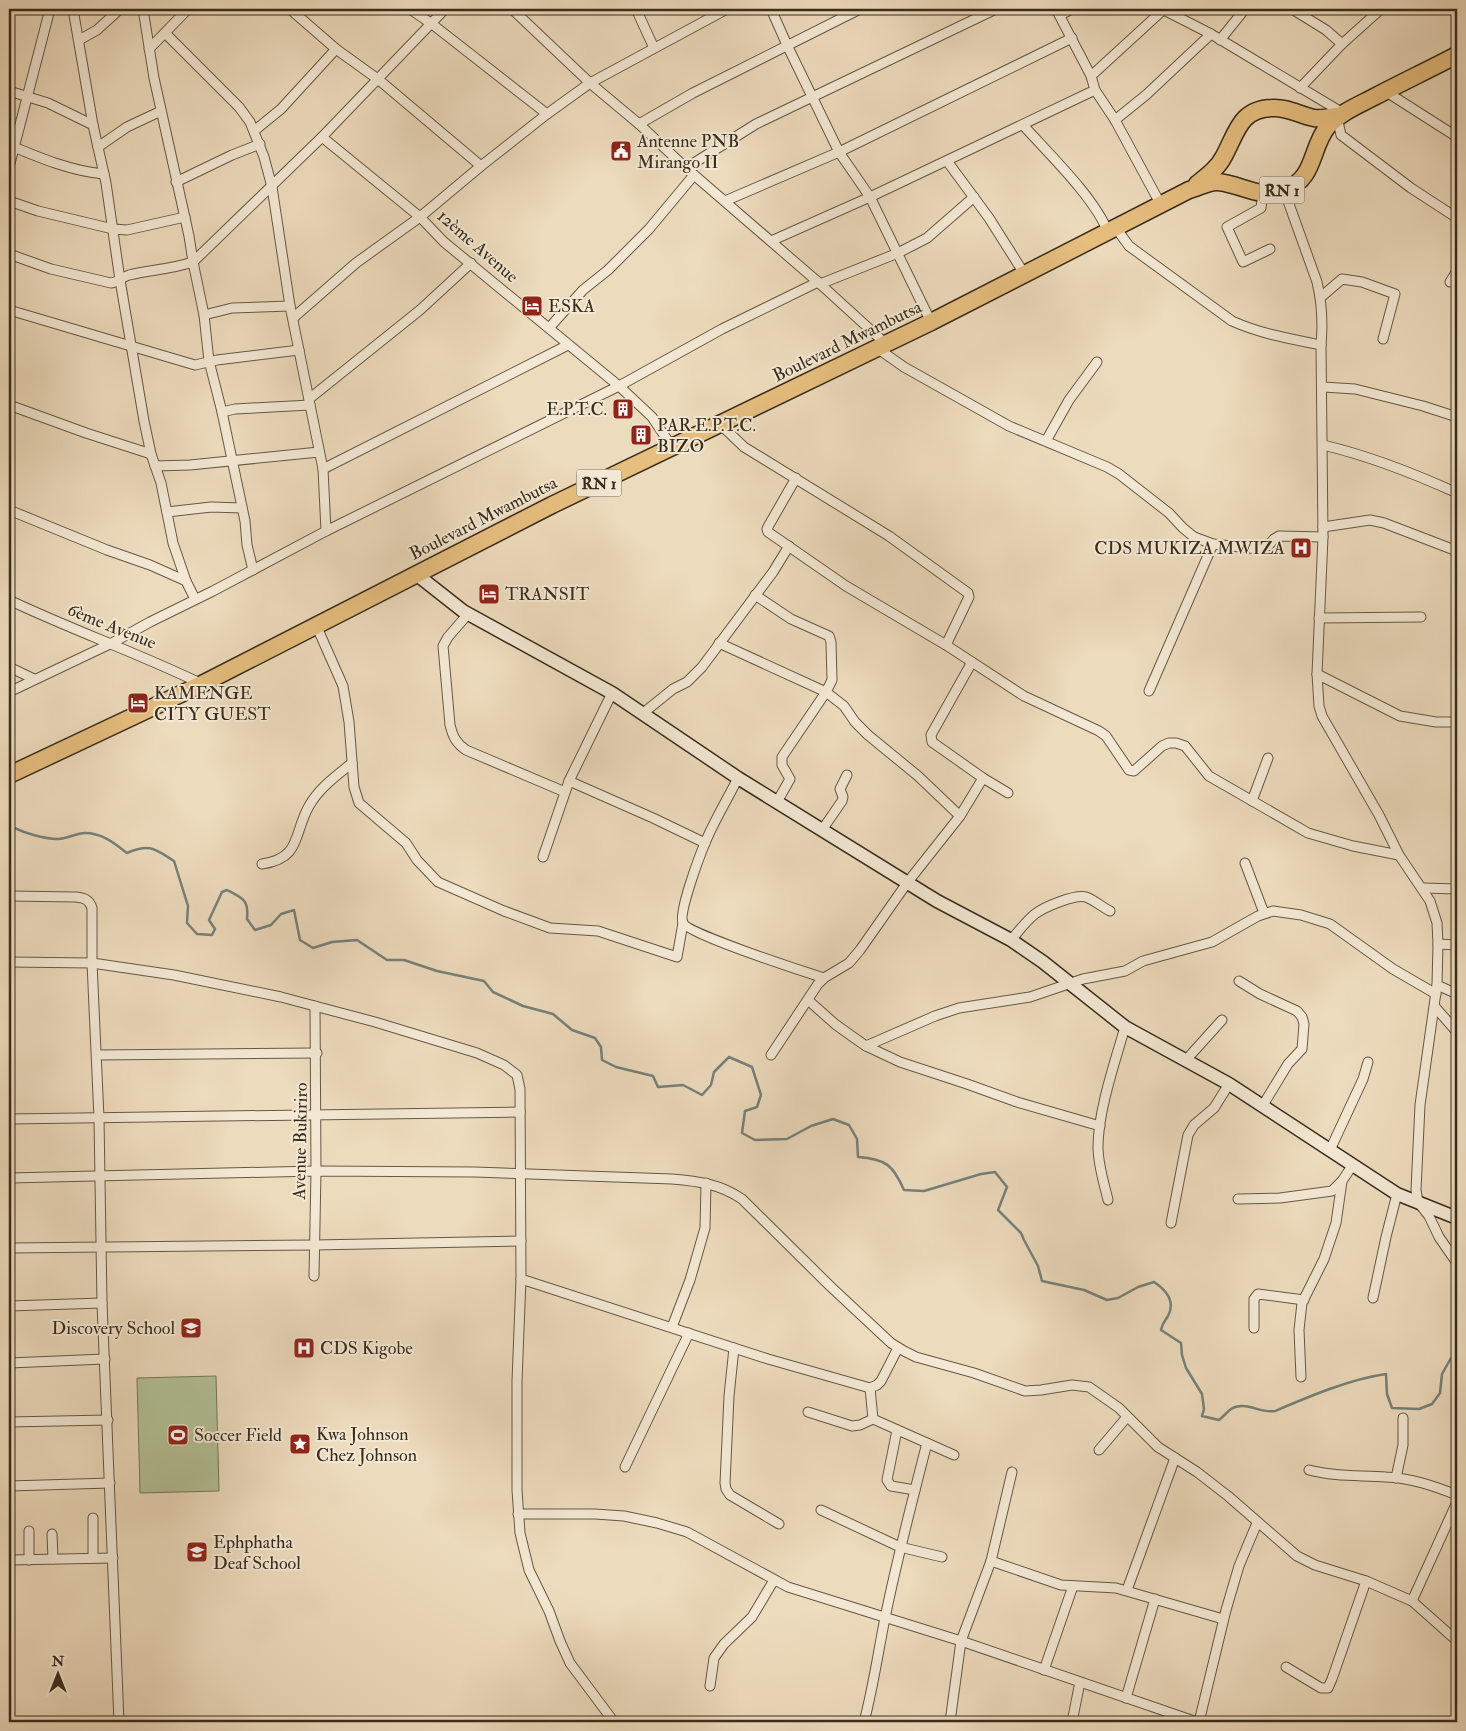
<svg xmlns="http://www.w3.org/2000/svg" width="1466" height="1731" font-family="'IM FELL Double Pica',serif">
  <style>
    .green { fill: #b2c196; stroke: #767659 }
    .lines { fill: none; stroke-linecap: round; stroke-linejoin: round }
    .stream { stroke: #75817b; stroke-width: 2.5 }
    .street-casing { stroke: #665844; stroke-width: 11 }
    .secondary-casing { stroke: #392c1c; stroke-width: 15 }
    .highway-casing { stroke: #392c1c; stroke-width: 19 }
    .street { stroke: #f3e8d4; stroke-width: 9 }
    .secondary { stroke: #f3e8d4; stroke-width: 12 }
    .highway { stroke: #e6be7e; stroke-width: 16 }
    .labels { text-anchor: middle; stroke-width: 4; stroke-linejoin: round; paint-order: stroke }
    .shield { fill: #f3e8d4; stroke: #716453; stroke-width: 1 }
    .shield-label { font-size: 16px; font-weight: bold; fill: #392c1c }
    .poi-label { font-size: 18px; fill: #392c1c; stroke: #f3e8d4; text-anchor: start }
    .street-label { font-size: 18px; fill: #392c1c; stroke: #f3e8d4 }
  </style>
  <rect width="100%" height="100%" fill="#eddbbd"/>
  <filter id="stains"><feTurbulence type="fractalNoise" baseFrequency=".004" numOctaves="4"/><feColorMatrix values="0 0 0 0 .2 0 0 0 0 .09 0 0 0 0 .02 0 0 0 .5 -.17"/></filter>
  <radialGradient id="worn" r=".72"><stop offset=".6" stop-color="#630" stop-opacity="0"/><stop offset="1" stop-color="#630" stop-opacity=".3"/></radialGradient>
  <path class="green" d="M216,1376L219,1491L140,1493L137,1378Z"/>
  <g class="lines">
    <path class="stream" d="M9,824C18,832 45,839 58,839C67,839 76,833 85,833C102,833 114,843 127,853C150,843 155,849 174,861L188,906L187,923L197,934L212,935L215,929L209,920L222,892L227,890C243,898 249,900 247,919L255,930L271,925L281,914L294,910L300,940L313,948L332,942L357,940L387,960H404L437,971L484,981L493,992L523,1006L553,1014L572,1030L595,1038L601,1047L602,1060L616,1067L653,1076L658,1087L683,1085L702,1095L711,1085L714,1072L729,1057L752,1067L761,1095L757,1107L745,1111L742,1133L755,1140L787,1139L811,1126L833,1119L849,1125L857,1139L858,1157C886,1159 893,1165 904,1190L924,1191L981,1174L995,1172L1007,1187L998,1210L1021,1233L1024,1240L1038,1266L1042,1281L1084,1290L1107,1300L1118,1298L1138,1287L1154,1282C1166,1290 1176,1301 1168,1316C1165,1321 1162,1323 1161,1330L1181,1343L1182,1355L1186,1368L1202,1394L1204,1409L1202,1416L1219,1420C1223,1417 1227,1412 1231,1409C1245,1400 1260,1414 1275,1411C1308,1397 1350,1379 1386,1374L1387,1394L1392,1408L1419,1409L1432,1404L1440,1393L1442,1374L1451,1358H1457"/>
    <g class="street-casing">
      <g id="street">
        <path d="M73,9L93,125L106,183L120,280L144,421L151,454L161,483L173,543L186,581"/>
        <path d="M143,9L154,78L189,236L193,262L204,315L209,361L222,412L245,521L247,545L253,570"/>
        <path d="M290,9L336,49L379,80L481,166"/>
        <path d="M410,9L432,24L547,114"/>
        <path d="M512,9L590,83L639,124L686,168L818,282L886,344"/>
        <path d="M636,9L654,48"/>
        <path d="M771,9L787,45L839,152L870,197L931,322"/>
        <path d="M1056,9L1091,76L1095,90L1115,120L1161,205"/>
        <path d="M1162,9L1211,34L1343,113"/>
        <path d="M1292,9L1326,30L1342,44"/>
        <path d="M1060,15L1072,9"/>
        <path d="M165,33L239,107L250,122L264,157L272,187L290,306L323,469L326,531"/>
        <path d="M79,40L97,30L120,9"/>
        <path d="M1220,40L1245,9"/>
        <path d="M149,49L188,9"/>
        <path d="M1091,76L1163,10"/>
        <path d="M1300,88L1342,44L1381,9"/>
        <path d="M9,91L48,103L93,125"/>
        <path d="M1385,91L1457,137"/>
        <path d="M1337,117L1341,135L1411,188L1457,218"/>
        <path d="M1115,120L1146,95L1211,34"/>
        <path d="M639,124L693,93L860,9"/>
        <path d="M1023,125C1049,154 1094,197 1108,232"/>
        <path d="M254,131L281,109L336,49"/>
        <path d="M322,137L420,217L444,242L619,386L652,417L672,447"/>
        <path d="M9,145C40,158 71,171 104,174"/>
        <path d="M98,147L127,127L161,111"/>
        <path d="M947,161L989,218L1025,275"/>
        <path d="M9,167L50,9"/>
        <path d="M686,168L756,124L996,9"/>
        <path d="M176,182L232,155L260,144"/>
        <path d="M1284,190L1317,282C1322,303 1323,323 1321,345L1323,537L1317,674L1319,706L1322,716L1379,815L1399,855L1430,901L1437,923L1438,944L1437,985L1420,1105L1416,1190L1418,1202L1429,1216L1439,1237L1457,1263"/>
        <path d="M1263,193L1261,208L1227,227L1243,262L1270,249"/>
        <path d="M9,201L38,211L113,229L127,230L185,217"/>
        <path d="M725,201L839,152L1072,38"/>
        <path d="M1116,228L1129,246L1232,321C1261,334 1291,339 1321,345"/>
        <path d="M771,241L870,197L1095,90"/>
        <path d="M9,254L51,269L111,283C118,282 122,277 129,275C150,270 172,269 193,262L322,137L445,9"/>
        <path d="M1450,282L1457,271"/>
        <path d="M820,284L898,253L927,238L974,197"/>
        <path d="M1321,297L1342,279L1362,282L1395,294L1383,339"/>
        <path d="M9,310L195,365L217,360L299,350"/>
        <path d="M204,315L232,308L290,306"/>
        <path d="M293,318L356,263L420,217L481,166L547,114L590,83L727,9"/>
        <path d="M549,328L583,290L608,270L649,229L694,175"/>
        <path d="M877,348L904,367L1009,426L1107,467L1119,474L1169,513L1183,528L1194,537L1213,544L1258,549L1268,546L1274,539L1279,536L1323,537"/>
        <path d="M1323,387L1355,389L1423,406L1457,417"/>
        <path d="M309,399L420,310L471,263"/>
        <path d="M9,405L86,433L151,454"/>
        <path d="M222,412L235,409L310,405"/>
        <path d="M720,424L744,447L889,536L968,593L969,597L946,645"/>
        <path d="M1046,441L1069,400L1097,362"/>
        <path d="M1323,445C1370,456 1413,473 1457,493"/>
        <path d="M155,466L190,465L319,452"/>
        <path d="M323,469L568,345"/>
        <path d="M796,478L769,525L767,529L768,532L846,586L946,645L1024,696L1099,731L1106,736L1129,770L1134,771L1162,746L1169,743H1176L1185,746L1209,776L1308,833L1353,846L1399,855"/>
        <path d="M9,510L107,550L150,565L186,581L195,599"/>
        <path d="M167,512L211,507L242,508"/>
        <path d="M1323,527L1370,520L1384,523L1457,551"/>
        <path d="M755,595L791,619L829,636L831,642L832,680L826,692L782,757V765L790,779L777,802"/>
        <path d="M9,600C72,630 138,653 202,684"/>
        <path d="M468,614L448,637L443,646L450,725C453,737 456,743 466,750L565,792"/>
        <path d="M1319,618L1421,617"/>
        <path d="M316,625L343,686L349,722L354,787L359,803L406,843L417,860L438,882L504,911L550,928L598,931L677,957L683,923"/>
        <path d="M719,643L826,692L844,706L855,722L868,735L918,776L960,816"/>
        <path d="M972,662L931,735L932,742L983,778L1008,793"/>
        <path d="M9,667L34,679"/>
        <path d="M1317,674L1400,716L1436,722H1457"/>
        <path d="M1149,691L1213,544"/>
        <path d="M9,692L112,643L150,622L213,591L326,531L619,386L722,329L818,282"/>
        <path d="M642,714L673,689L687,682L702,667L773,572L789,546"/>
        <path d="M738,778C727,800 714,821 705,843C700,855 678,913 683,923C688,934 805,972 824,978"/>
        <path d="M569,781L653,818L705,843"/>
        <path d="M1252,801L1268,758"/>
        <path d="M822,830L842,801L843,797L840,789L847,775"/>
        <path d="M543,857L569,781L612,693"/>
        <path d="M1245,863L1264,913"/>
        <path d="M262,864C302,858 293,834 309,806C319,788 336,776 352,763"/>
        <path d="M1423,888L1457,889"/>
        <path d="M9,896L76,897C84,898 89,899 92,908V963L99,1118L102,1303L119,1722"/>
        <path d="M1011,940C1018,932 1026,921 1035,914C1044,907 1075,894 1086,897C1094,900 1102,907 1110,911"/>
        <path d="M1438,944L1457,945"/>
        <path d="M9,962L92,963L174,975L281,997L375,1022L477,1053L504,1065L517,1075L520,1089L521,1279L517,1381V1490L520,1533L529,1570L549,1611L560,1641L570,1663L614,1722"/>
        <path d="M1239,981L1260,994L1297,1011L1302,1017L1304,1024L1302,1049L1288,1064L1263,1105"/>
        <path d="M1437,985L1457,994"/>
        <path d="M808,1000L835,1024L853,1037L866,1046L900,1062L967,1084L1017,1102L1100,1126"/>
        <path d="M1435,1007L1457,1032"/>
        <path d="M866,1046L935,1016L959,1008L1030,997L1083,979L1125,971L1143,961L1212,942L1258,916L1273,911L1301,915L1330,924L1393,969L1436,994"/>
        <path d="M97,1055L317,1053"/>
        <path d="M771,1055L818,984L824,978L849,963L860,950L907,883L960,816L983,778"/>
        <path d="M1186,1060L1222,1020"/>
        <path d="M9,1119L520,1112"/>
        <path d="M1330,1150L1363,1079L1368,1062"/>
        <path d="M9,1178L316,1171L475,1172L672,1179C698,1181 720,1184 742,1199L830,1286L891,1343L904,1351L916,1357L974,1373L1025,1391L1041,1390L1072,1385L1089,1387L1119,1408L1158,1447L1197,1472L1228,1496L1297,1556L1315,1565L1366,1581L1412,1601L1457,1641"/>
        <path d="M1238,1199L1280,1198L1332,1191L1342,1181L1352,1166"/>
        <path d="M1108,1200C1104,1183 1098,1165 1098,1147C1098,1111 1115,1062 1125,1027"/>
        <path d="M1171,1223L1188,1135L1194,1125L1214,1108L1229,1084"/>
        <path d="M9,1248L314,1245L521,1241"/>
        <path d="M314,1276L316,1171L315,1006"/>
        <path d="M521,1279L768,1359L870,1388L877,1385L881,1381L898,1348"/>
        <path d="M1373,1298L1386,1237L1397,1194"/>
        <path d="M9,1306L102,1303"/>
        <path d="M672,1327L690,1280L705,1228L706,1183"/>
        <path d="M1254,1328V1299L1258,1294L1304,1300"/>
        <path d="M734,1348L729,1396L725,1483L726,1489L730,1495L779,1524"/>
        <path d="M9,1363L105,1359"/>
        <path d="M1301,1377L1299,1330L1302,1303L1324,1259L1336,1223L1342,1181"/>
        <path d="M870,1388L873,1419L954,1455"/>
        <path d="M808,1412L852,1426L860,1425L873,1419"/>
        <path d="M9,1422L108,1420"/>
        <path d="M897,1430L887,1480L891,1486L915,1490"/>
        <path d="M1099,1450L1127,1417"/>
        <path d="M625,1467L689,1333"/>
        <path d="M1309,1470C1335,1477 1361,1475 1386,1477C1411,1478 1434,1486 1457,1495"/>
        <path d="M1396,1478L1403,1445V1418"/>
        <path d="M9,1486L110,1483"/>
        <path d="M821,1510L900,1547L942,1557"/>
        <path d="M518,1514H595L624,1516L657,1523L687,1532L788,1587L961,1641L1197,1722"/>
        <path d="M93,1518V1558"/>
        <path d="M29,1531V1560"/>
        <path d="M52,1534L53,1559"/>
        <path d="M9,1560L113,1558"/>
        <path d="M991,1561L1012,1472"/>
        <path d="M1127,1590L1175,1458"/>
        <path d="M1412,1601L1457,1502"/>
        <path d="M1286,1667L1321,1688H1328L1332,1679L1366,1581"/>
        <path d="M1044,1670L1073,1586"/>
        <path d="M710,1686L714,1658L724,1644L752,1617L774,1580"/>
        <path d="M1126,1698L1155,1599"/>
        <path d="M864,1722C873,1688 878,1653 885,1618C897,1559 912,1501 927,1443"/>
        <path d="M950,1722L961,1641L991,1561L1061,1585L1116,1588L1223,1619"/>
        <path d="M1072,1722L1080,1682"/>
        <path d="M1199,1722L1226,1610L1239,1566L1257,1523"/>
      </g>
    </g>
    <g class="secondary-casing">
      <path id="secondary" d="M416,574L463,611L612,693L738,778L937,901L1011,940L1043,962L1125,1027L1229,1084L1397,1194L1457,1218"/>
    </g>
    <g class="highway-casing">
      <g id="highway">
        <path d="M1197,184C1207,176 1218,168 1224,156C1237,132 1240,109 1272,108C1288,107 1299,115 1314,118C1322,119 1330,117 1337,116"/>
        <path d="M9,775L202,684L552,505L931,322L1189,190C1198,188 1209,181 1218,182C1242,184 1259,200 1285,190C1316,178 1310,148 1328,126C1341,112 1359,105 1376,96C1403,82 1430,69 1457,55"/>
      </g>
    </g>
    <use href="#street" class="street"/>
    <use href="#secondary" class="secondary"/>
    <use href="#highway" class="highway"/>
  </g>
  <defs>
    <g id="civic-square" transform="scale(1.125)"><rect x="-9" y="-9" width="18" height="18" rx="4" fill="#8f2418" stroke="#f3e8d4"/><path d="M-.6-6.5H3V-4.5H.6V-3L4-1V1h2V6H-6V1h2V-1L-.6-3ZM-1.2 2.5V6h2.4V2.5Z" fill="#fff"/></g>
    <g id="hotel-square" transform="scale(1.125)"><rect x="-9" y="-9" width="18" height="18" rx="4" fill="#8f2418" stroke="#f3e8d4"/><path d="M-6-4.5h1.5V1H6V5H4.5V3h-9V5H-6ZM-4 0a1.8 1.8 0 1 1 3.6 0ZM.5 0V-2.5h3Q6-2.5 6 0Z" fill="#fff"/></g>
    <g id="building-square" transform="scale(1.125)"><rect x="-9" y="-9" width="18" height="18" rx="4" fill="#8f2418" stroke="#f3e8d4"/><path d="M-4-6H4V6H1V3H-1V6H-4ZM-2.5-4.3h1.7v1.8h-1.7ZM.8-4.3h1.7v1.8H.8ZM-2.5-1h1.7V.8h-1.7ZM.8-1h1.7V.8H.8Z" fill="#fff"/></g>
    <g id="hospital-square" transform="scale(1.125)"><rect x="-9" y="-9" width="18" height="18" rx="4" fill="#8f2418" stroke="#f3e8d4"/><path d="M-5-5h3v3.5h4V-5h3V5h-3V1.5h-4V5h-3Z" fill="#fff"/></g>
    <g id="school-square" transform="scale(1.125)"><rect x="-9" y="-9" width="18" height="18" rx="4" fill="#8f2418" stroke="#f3e8d4"/><path d="M0-5L7-2L0 1L-7-2ZM-4 1L0 2.5L4 1V4Q0 6-4 4Z" fill="#fff"/></g>
    <g id="stadium-square" transform="scale(1.125)"><rect x="-9" y="-9" width="18" height="18" rx="4" fill="#8f2418" stroke="#f3e8d4"/><path d="M0-5a6.5 5 0 1 0 0 10a6.5 5 0 1 0 0-10ZM-3.5-1.8h7v3.6h-7Z" fill="#fff"/></g>
    <g id="sight-square" transform="scale(1.125)"><rect x="-9" y="-9" width="18" height="18" rx="4" fill="#8f2418" stroke="#f3e8d4"/><path d="M0-6L1.8-2.2L6-1.7L2.9 1.2L3.7 5.4L0 3.3L-3.7 5.4L-2.9 1.2L-6-1.7L-1.8-2.2Z" fill="#fff"/></g>
  </defs>
  <g fill-rule="evenodd">
    <use href="#civic-square" x="621" y="151"/>
    <use href="#hotel-square" x="532" y="306"/>
    <use href="#building-square" x="623" y="409"/>
    <use href="#building-square" x="641" y="435"/>
    <use href="#hospital-square" x="1301" y="548"/>
    <use href="#hotel-square" x="489" y="594"/>
    <use href="#hotel-square" x="138" y="703"/>
    <use href="#school-square" x="191" y="1328"/>
    <use href="#hospital-square" x="304" y="1348"/>
    <use href="#stadium-square" x="178" y="1435"/>
    <use href="#sight-square" x="300" y="1444"/>
    <use href="#school-square" x="197" y="1552"/>
  </g>
  <g class="labels">
    <g class="shield">
      <rect x="1259.5" y="176.5" width="45" height="27" rx="4"/>
      <rect x="576.5" y="469.5" width="45" height="27" rx="4"/>
    </g>
    <g class="shield-label">
      <text x="1282" y="196">RN 1</text>
      <text x="599" y="489">RN 1</text>
    </g>
    <g class="poi-label">
      <text x="637" y="147">Antenne PNB<tspan x="637" dy="21">Mirango II</tspan></text>
      <text x="548" y="312">ESKA</text>
      <text x="607" y="415" text-anchor="end">E.P.T.C.</text>
      <text x="657" y="431">PAR E.P.T.C.<tspan x="657" dy="21">BIZO</tspan></text>
      <text x="1285" y="554" text-anchor="end">CDS MUKIZA MWIZA</text>
      <text x="505" y="600">TRANSIT</text>
      <text x="154" y="699">KAMENGE<tspan x="154" dy="21">CITY GUEST</tspan></text>
      <text x="175" y="1334" text-anchor="end">Discovery School</text>
      <text x="320" y="1354">CDS Kigobe</text>
      <text x="316" y="1440">Kwa Johnson<tspan x="316" dy="21">Chez Johnson</tspan></text>
      <text x="194" y="1441">Soccer Field</text>
      <text x="213" y="1548">Ephphatha<tspan x="213" dy="21">Deaf School</tspan></text>
    </g>
    <g class="street-label">
      <text transform="translate(478 246) rotate(41)" y="6">12ème Avenue</text>
      <text transform="translate(847 341) rotate(-26)" y="6">Boulevard Mwambutsa</text>
      <text transform="translate(483 518) rotate(-27)" y="6">Boulevard Mwambutsa</text>
      <text transform="translate(112 626) rotate(22)" y="6">6ème Avenue</text>
      <text transform="translate(300 1141) rotate(-89)" y="6">Avenue Bukiriro</text>
    </g>
  </g>
  <rect width="1466" height="1731" fill="none" stroke="#eddbbd" stroke-width="30"/>
  <rect x="10" y="10" width="1446" height="1711" fill="none" stroke="#392c1c" stroke-width="2.5"/>
  <rect x="15" y="15" width="1436" height="1701" fill="none" stroke="#392c1c"/>
  <g transform="translate(58 1674)" stroke="#f3e8d4" stroke-width="4" paint-order="stroke">
  <path d="M0-4L9 19L0 12L-9 19Z" fill="#392c1c"/>
  <text y="-8" font-size="14" font-weight="bold" text-anchor="middle" fill="#392c1c">N</text>
  </g>
  <rect width="100%" height="100%" filter="url(#stains)"/>
  <rect width="100%" height="100%" fill="url(#worn)"/>
</svg>
